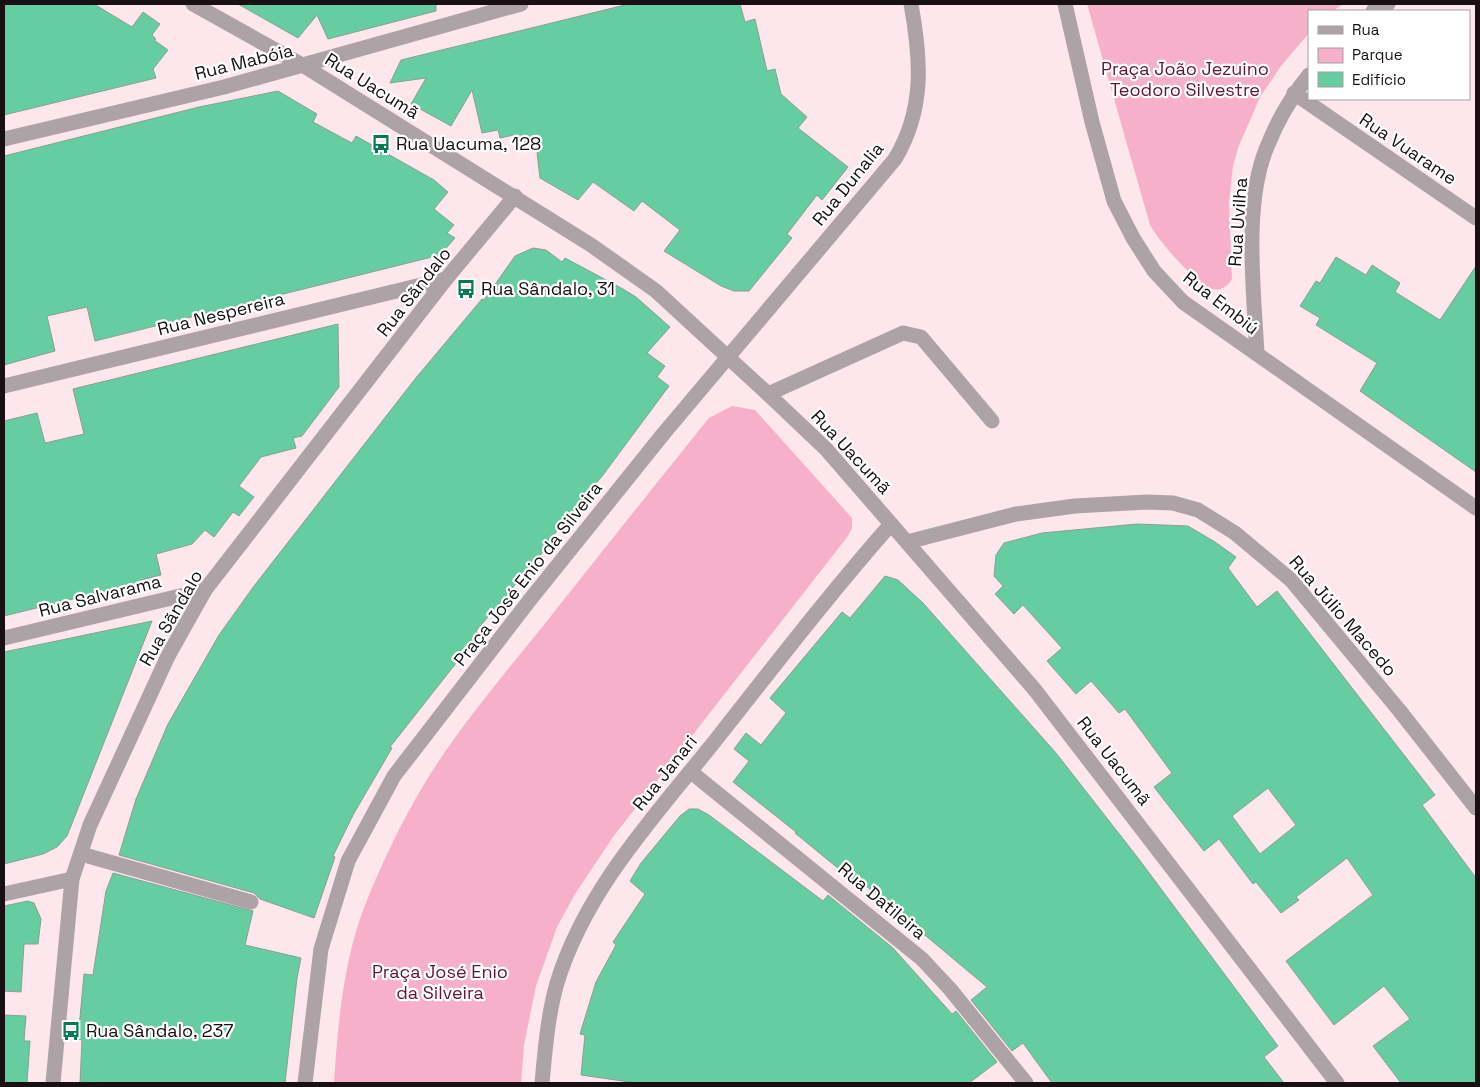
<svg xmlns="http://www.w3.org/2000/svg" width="1480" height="1087" font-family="'Space Grotesk',sans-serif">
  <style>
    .green { fill: #f7b0c9 }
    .building { fill: #66cca1; stroke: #8a9f94; fill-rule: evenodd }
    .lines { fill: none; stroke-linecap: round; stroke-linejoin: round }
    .minor { stroke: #ada2a6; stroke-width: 15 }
    .labels { text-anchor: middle; stroke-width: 4.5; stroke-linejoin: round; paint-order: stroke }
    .street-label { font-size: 18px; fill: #181012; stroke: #fff }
    .park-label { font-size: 18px; fill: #621439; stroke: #fff }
    .poi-label { font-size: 18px; fill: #181012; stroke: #fff; text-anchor: start }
  </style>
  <rect width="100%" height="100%" fill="#fee6ed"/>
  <g class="green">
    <path d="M1087,4H1343L1333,11H1309V33L1281,66L1260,97L1238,148L1233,166L1229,203L1232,279C1228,286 1221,291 1213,289C1196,285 1158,240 1150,225Z"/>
    <path d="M732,406L755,410L852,518V528L848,536L613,837L575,894L557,927L536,986L524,1045L521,1083H334C338,1023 343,962 365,905C381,865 401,823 423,786C457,729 502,677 543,626C593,563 642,501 692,439L709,418Z"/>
  </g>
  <g class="building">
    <path d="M4,4H94L132,27L143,12L160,24L152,35L156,39L154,40L168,50L153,69L156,78L4,115Z"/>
    <path d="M238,4H436V11L328,39L317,15L298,38Z"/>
    <path d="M629,4H740L745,22L755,19L767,71L775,69L781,94L807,117L798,128L848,167L822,200L817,195L787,234L792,238L749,291H734L721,286L664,251L680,230L642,201L634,211L593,182L578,200L540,178L536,144L521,152L514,135L500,138L498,130L482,133L472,90L451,126L411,104L426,78L390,83L401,60Z"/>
    <path d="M278,91L317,114L313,122L352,143L356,136L434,180L448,192L434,209L454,225L447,233L455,238L440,255L95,341L87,307L47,316L55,351L4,365V156L199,107Z"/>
    <path d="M533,248L546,250L562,262L565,258L623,289L636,297L670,327L647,353L665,366L657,377L669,386L603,475L552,537L554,539L476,631L479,634L390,747L392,748L353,815L333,856L335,857L314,918L260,899L254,893L119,855L136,799L168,724L219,635L254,586L415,379L482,299L484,300L515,256Z"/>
    <path d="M1336,257L1366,275L1372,265L1400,283L1395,292L1440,320L1476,266V472L1360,391L1377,363L1316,325L1320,318L1300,306L1316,281L1320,283Z"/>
    <path d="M338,324L339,387L302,436L293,438L296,448L261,457L239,486L254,497L239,516L233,512L214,537L205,530L192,544L156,554L161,575L141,580L142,582L4,616V421L37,413L45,443L84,434L73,389Z"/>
    <path d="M1137,524L1188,526L1215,542L1236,557L1228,568L1257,607L1277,591L1435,795L1422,805L1476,878V1083H1401L1373,1046L1410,1019L1384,986L1334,1025L1286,961L1373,895L1347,858L1296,897L1299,900L1281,913L1256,882L1253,884L1219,839L1204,851L1175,814L1154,787L1172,773L1125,709L1119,713L1091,681L1076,694L1047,661L1062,648L1023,605L1014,614L995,594L1003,586L994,576L996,555L1004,543L1042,533ZM1268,788L1296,825L1260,854L1232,816Z"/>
    <path d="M885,576L898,580L923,603L1056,753L1138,858L1278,1046L1264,1057L1284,1083H1052L1023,1043L1012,1051L971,1000L987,987L859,880L856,883L795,833L796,832L733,782L749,761L734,749L746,733L761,745L786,713L770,698L842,612L850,618Z"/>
    <path d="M152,621L67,836L57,847L43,854L4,864V652Z"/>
    <path d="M689,809H698L709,815L823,901L828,895L893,948L952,1014L956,1011L997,1062L969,1083H637L581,1075L585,1035L580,1034L596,982L616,945L613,942L645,894L630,881L641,863L680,816Z"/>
    <path d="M113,873L253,911L245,945L301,958L297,978L285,1083H80L82,1040L78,1039L84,974L93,975L106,891Z"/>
    <path d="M28,901L34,903L41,919L38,944H24L21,992L4,991V906Z"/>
    <path d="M4,1015L26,1016L24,1041H30L27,1083H4Z"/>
  </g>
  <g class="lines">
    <g class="minor">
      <path d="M193,4L304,66L591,245L656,291L768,394L826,449L1035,690L1337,1083"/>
      <path d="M1065,4L1092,122L1114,201L1133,238L1154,271L1183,302L1476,508"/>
      <path d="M1373,11L1388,4"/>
      <path d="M1294,93L1476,218"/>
      <path d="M4,139L224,87L521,4"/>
      <path d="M1257,354C1254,293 1243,203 1267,147C1277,121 1292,96 1309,75"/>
      <path d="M4,386L446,279"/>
      <path d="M768,394L903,333L921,337L992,421"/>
      <path d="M907,542L1016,514L1075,506L1147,502L1173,503L1198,510L1235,533L1291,580L1399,710L1476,808"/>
      <path d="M4,638L205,590"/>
      <path d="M691,772L922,959L950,989L1026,1083"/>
      <path d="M81,854L251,902"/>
      <path d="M4,894L72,879"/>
      <path d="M53,1083L72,879L90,825L168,656L205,590L446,279L515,196"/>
      <path d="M305,1083L321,949L348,861L394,776L529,601L664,433L895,159C925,109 921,59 911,4"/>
      <path d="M542,1083C545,1050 548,1014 557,983C587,885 661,810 722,732C778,661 832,591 891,524"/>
    </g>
  </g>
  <defs>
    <g id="bus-bare" transform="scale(1.5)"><path d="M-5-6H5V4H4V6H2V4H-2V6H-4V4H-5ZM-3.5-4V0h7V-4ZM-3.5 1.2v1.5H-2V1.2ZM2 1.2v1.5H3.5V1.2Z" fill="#067a56" stroke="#fff" stroke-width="2.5" paint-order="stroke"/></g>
  </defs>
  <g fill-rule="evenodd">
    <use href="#bus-bare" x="381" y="144"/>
    <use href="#bus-bare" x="466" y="289"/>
    <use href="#bus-bare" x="71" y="1031"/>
  </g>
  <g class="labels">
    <g class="street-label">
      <text transform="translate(244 62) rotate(-14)" y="6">Rua Mabóia</text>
      <text transform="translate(372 86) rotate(32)" y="6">Rua Uacumã</text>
      <text transform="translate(1408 149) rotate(34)" y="6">Rua Vuarame</text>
      <text transform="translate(848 184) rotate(-51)" y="6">Rua Dunalia</text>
      <text transform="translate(1238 222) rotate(-86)" y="6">Rua Uvilha</text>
      <text transform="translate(414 292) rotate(-52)" y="6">Rua Sãndalo</text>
      <text transform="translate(1221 303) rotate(38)" y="6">Rua Embiú</text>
      <text transform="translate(221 314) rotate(-14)" y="6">Rua Nespereira</text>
      <text transform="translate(851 452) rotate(47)" y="6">Rua Uacumã</text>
      <text transform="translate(528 574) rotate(-52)" y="6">Praça José Enio da Silveira</text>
      <text transform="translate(100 596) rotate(-14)" y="6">Rua Salvarama</text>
      <text transform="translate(1343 616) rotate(49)" y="6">Rua Júlio Macedo</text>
      <text transform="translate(171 618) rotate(-60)" y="6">Rua Sãndalo</text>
      <text transform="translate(1114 761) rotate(52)" y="6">Rua Uacumã</text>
      <text transform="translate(665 773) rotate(-51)" y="6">Rua Janari</text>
      <text transform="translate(882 901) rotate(40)" y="6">Rua Datileira</text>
    </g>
    <g class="park-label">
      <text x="1185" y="75">Praça João Jezuino<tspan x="1185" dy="21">Teodoro Silvestre</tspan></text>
      <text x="440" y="978">Praça José Enio<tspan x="440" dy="21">da Silveira</tspan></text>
    </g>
    <g class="poi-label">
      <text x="396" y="150">Rua Uacuma, 128</text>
      <text x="481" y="295">Rua Sândalo, 31</text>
      <text x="86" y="1037">Rua Sândalo, 237</text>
    </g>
  </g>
  <rect width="1480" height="1087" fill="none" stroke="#181012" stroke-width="10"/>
  <rect x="1308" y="10" width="162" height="90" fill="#ffffff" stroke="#a39fa0"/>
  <rect x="1318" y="26" width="25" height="8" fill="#ada2a6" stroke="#a39fa0"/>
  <text x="1352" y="35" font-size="15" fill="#181012">Rua</text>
  <rect x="1318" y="48" width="25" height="15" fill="#f7b0c9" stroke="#a39fa0"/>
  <text x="1352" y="60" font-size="15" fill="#181012">Parque</text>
  <rect x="1318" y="72" width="25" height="15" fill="#66cca1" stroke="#a39fa0"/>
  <text x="1352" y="85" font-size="15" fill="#181012">Edifício</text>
</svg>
